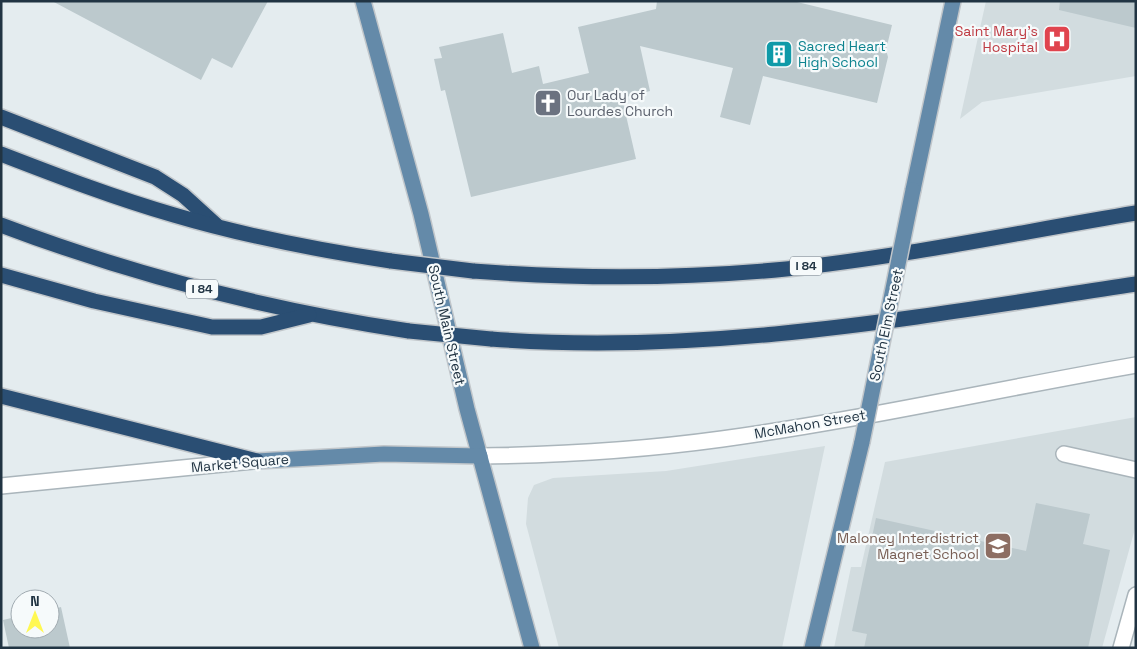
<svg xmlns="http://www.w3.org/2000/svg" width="1137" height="649" font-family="'Space Grotesk',sans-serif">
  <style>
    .built { fill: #d2dcdf }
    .building { fill: #bcc9cd }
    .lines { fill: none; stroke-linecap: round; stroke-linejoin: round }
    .minor-casing { stroke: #aab5bb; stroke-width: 18 }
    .major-casing { stroke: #c1c6ca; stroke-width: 18 }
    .highway-casing { stroke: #c1c6ca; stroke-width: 18 }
    .minor { stroke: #fff; stroke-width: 15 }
    .major { stroke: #648aa9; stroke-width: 15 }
    .highway { stroke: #2a4e73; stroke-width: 15 }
    .major-bridge-casing { stroke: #c1c6ca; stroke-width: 18; stroke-linecap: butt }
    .highway-bridge-casing { stroke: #c1c6ca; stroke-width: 18; stroke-linecap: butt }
    .major-bridge { stroke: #648aa9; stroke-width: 15 }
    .highway-bridge { stroke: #2a4e73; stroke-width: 15 }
    .labels { text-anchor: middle; stroke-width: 4.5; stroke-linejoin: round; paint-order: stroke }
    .shield { fill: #f6fafb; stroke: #616f7a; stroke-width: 1 }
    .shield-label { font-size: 12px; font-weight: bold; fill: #213443 }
    .health-label { font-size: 14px; fill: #be3a42; stroke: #f6fafb; text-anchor: end }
    .culture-label { font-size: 14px; fill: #0d838f; stroke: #f6fafb; text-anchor: start }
    .worship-label { font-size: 14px; fill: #5b616d; stroke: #f6fafb; text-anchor: start }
    .street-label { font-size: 14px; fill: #213443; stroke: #f6fafb }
    .education-label { font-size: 14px; fill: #785e54; stroke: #f6fafb; text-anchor: end }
  </style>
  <rect width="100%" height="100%" fill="#e4ecef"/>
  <g class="built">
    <path d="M986,1H1136V76L982,102L960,119Z"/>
    <path d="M1136,417V525L1102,648H834L851,567H861L885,462Z"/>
    <path d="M825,446L782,648H559L526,524L528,498L534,485L553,478L666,471Z"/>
  </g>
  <g class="building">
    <path d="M52,1H268L232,68L212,58L201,80Z"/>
    <path d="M657,1H793L892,25L886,50L888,57L877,103L763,76L750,125L720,117L733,68L640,46L650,91L622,98L636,159L471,197L445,90L441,91L434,59L442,58L439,47L503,33L512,73L539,66L543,84L589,73L578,27L656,9Z"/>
    <path d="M1060,1H1136V28L1059,10Z"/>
    <path d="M1036,503L1090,514L1083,544L1110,550L1088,648H864L867,634L852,631L876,518L1026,551Z"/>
    <path d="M61,607L70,648H9L3,620L20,616V629H50V610Z"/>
  </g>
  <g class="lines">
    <g class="minor-casing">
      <g id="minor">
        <path d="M1064,454L1136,470"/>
        <path d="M480,456C561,455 642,450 722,439C861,420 998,389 1136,365"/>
        <path d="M1,486L253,461"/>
        <path d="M1121,648L1136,595"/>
      </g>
    </g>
    <g class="major-casing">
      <g id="major">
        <path d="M363,1L421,214L467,409L532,648"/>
        <path d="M913,190L953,1"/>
        <path d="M257,461L384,454L480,456"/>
        <path d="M812,648L862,442"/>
      </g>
    </g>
    <g class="highway-casing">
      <g id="highway">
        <path d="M1,117L155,177L183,195L216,225"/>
        <path d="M1,154C58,176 115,198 174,215C245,236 318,250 391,261"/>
        <path d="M1,225C133,275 269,310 409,331"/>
        <path d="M473,271C578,279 681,279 786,269C903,257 1020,232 1136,213"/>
        <path d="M1,275L94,301L212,327H261L309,315"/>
        <path d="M491,339C708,356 922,316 1136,284"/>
        <path d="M1,396L257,461"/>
      </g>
    </g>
    <use href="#minor" class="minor"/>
    <use href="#major" class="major"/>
    <use href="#highway" class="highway"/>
    <g class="major-bridge-casing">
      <path id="major-bridge" d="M862,442L913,190"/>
    </g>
    <g class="highway-bridge-casing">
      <g id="highway-bridge">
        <path d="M391,261L473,271"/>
        <path d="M409,331L491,339"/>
      </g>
    </g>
    <use href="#major-bridge" class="major-bridge"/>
    <use href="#highway-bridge" class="highway-bridge"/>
  </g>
  <defs>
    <g id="hospital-square" transform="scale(1.4375)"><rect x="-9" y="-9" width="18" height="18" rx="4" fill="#e0444e" stroke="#f6fafb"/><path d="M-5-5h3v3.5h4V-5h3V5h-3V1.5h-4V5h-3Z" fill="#fff"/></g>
    <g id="building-square" transform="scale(1.4375)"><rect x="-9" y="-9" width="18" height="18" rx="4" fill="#0f9aa8" stroke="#f6fafb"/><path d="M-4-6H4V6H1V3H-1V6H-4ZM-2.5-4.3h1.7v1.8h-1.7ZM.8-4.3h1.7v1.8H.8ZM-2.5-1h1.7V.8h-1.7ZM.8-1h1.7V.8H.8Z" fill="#fff"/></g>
    <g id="church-square" transform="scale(1.4375)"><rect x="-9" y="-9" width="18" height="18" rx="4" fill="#6b7280" stroke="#f6fafb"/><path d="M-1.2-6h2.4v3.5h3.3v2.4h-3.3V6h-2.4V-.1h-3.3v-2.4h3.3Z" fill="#fff"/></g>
    <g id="school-square" transform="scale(1.4375)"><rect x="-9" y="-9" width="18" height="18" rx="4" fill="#8d6e63" stroke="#f6fafb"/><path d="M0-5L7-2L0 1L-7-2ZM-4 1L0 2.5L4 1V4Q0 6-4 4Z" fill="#fff"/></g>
  </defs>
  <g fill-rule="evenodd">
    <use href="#hospital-square" x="1057" y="39"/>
    <use href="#building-square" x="779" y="54"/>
    <use href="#church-square" x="548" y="103"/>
    <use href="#school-square" x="998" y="546"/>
  </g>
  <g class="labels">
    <g class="shield">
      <rect x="790" y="256.5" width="32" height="19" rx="4"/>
      <rect x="186" y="279.5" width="32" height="19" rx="4"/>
    </g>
    <g class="shield-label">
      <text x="806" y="270">I 84</text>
      <text x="202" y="293">I 84</text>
    </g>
    <g class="health-label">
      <text x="1038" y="36">Saint Mary's<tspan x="1038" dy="16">Hospital</tspan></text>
    </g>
    <g class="culture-label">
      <text x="798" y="51">Sacred Heart<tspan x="798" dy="16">High School</tspan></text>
    </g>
    <g class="worship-label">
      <text x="567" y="100">Our Lady of<tspan x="567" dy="16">Lourdes Church</tspan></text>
    </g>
    <g class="street-label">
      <text transform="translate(447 325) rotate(77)" y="5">South Main Street</text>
      <text transform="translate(886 325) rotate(-78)" y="5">South Elm Street</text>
      <text transform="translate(810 424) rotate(-10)" y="5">McMahon Street</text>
      <text transform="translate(240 463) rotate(-5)" y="5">Market Square</text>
    </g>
    <g class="education-label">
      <text x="979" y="543">Maloney Interdistrict<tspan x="979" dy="16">Magnet School</tspan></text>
    </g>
  </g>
  <rect width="1137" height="649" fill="none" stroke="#213443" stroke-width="5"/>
  <g transform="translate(35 614)"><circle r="24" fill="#f6fafb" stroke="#a1abb1"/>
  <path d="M0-4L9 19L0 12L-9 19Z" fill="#fff852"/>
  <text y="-8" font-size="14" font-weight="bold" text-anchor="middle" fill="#213443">N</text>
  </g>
</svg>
